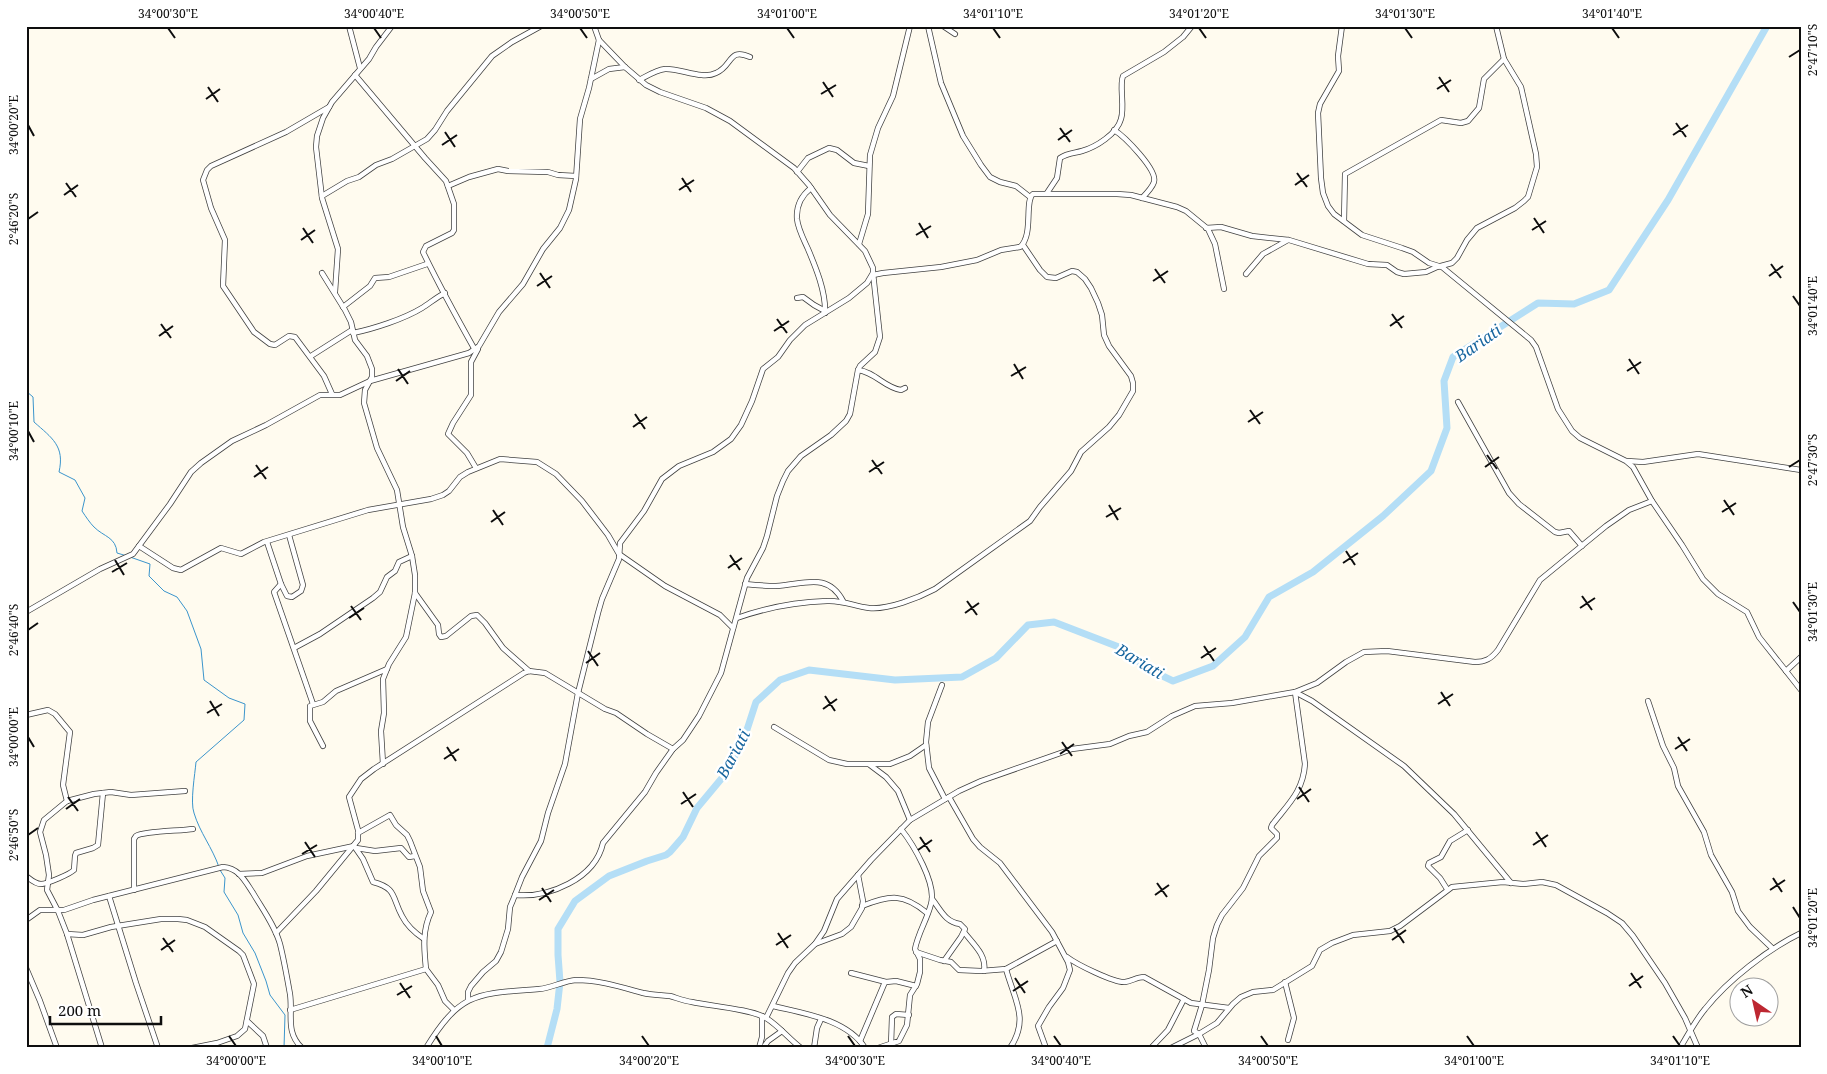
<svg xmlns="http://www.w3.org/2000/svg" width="1827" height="1074" font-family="'Noto Serif',serif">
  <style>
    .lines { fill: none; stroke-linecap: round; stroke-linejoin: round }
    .stream { stroke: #3b95cc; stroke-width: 1 }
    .river { stroke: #b4def6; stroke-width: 7 }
    .minor-casing { stroke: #414141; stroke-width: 6 }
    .minor { stroke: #fff; stroke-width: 4.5 }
    .ticks { fill: none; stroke: #0e0e0e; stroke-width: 2 }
    .labels { text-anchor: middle; stroke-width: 5; stroke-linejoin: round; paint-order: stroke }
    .water-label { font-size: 16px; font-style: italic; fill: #18669f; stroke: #fff }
    .neatline { fill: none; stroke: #0e0e0e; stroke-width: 2 }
    .ticks-label { font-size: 12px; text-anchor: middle; fill: #0e0e0e }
  </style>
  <rect width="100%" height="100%" fill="#fffbef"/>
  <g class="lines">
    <g class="stream">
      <path d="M26,391L33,397L34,422C52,438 65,446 59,472L75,480L85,498L82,511C86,517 90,523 94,527C104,537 116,537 117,553L127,556"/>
      <path d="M130,557L150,564L149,576L164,591L177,597L187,611L201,649L204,680L229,698L245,704L244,720L196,762C195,774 190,802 194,813C200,833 212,847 219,867"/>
      <path d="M220,870L225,878L224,892L238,915L243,933L255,953L266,981L270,995L285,1015L284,1048"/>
    </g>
    <path class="river" d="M547,1048L557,1009L560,982L558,955V929L575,901L609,876L647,861L666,855L670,852L683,837L697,808L722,778L743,742L756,702L780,680L809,670L895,680L962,677L996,658L1028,625L1054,622L1124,649L1146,668L1173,681L1213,666L1245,637L1269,597L1313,572L1383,516L1431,471L1447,428L1444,381L1453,357L1538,303L1574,304L1609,290L1668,200L1767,26"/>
    <g class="minor-casing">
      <g id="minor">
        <path d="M349,26L360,68"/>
        <path d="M928,26L941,83L963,136L981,165L990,177L1000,182L1016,186L1030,197"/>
        <path d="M943,26L955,34"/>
        <path d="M1342,26L1338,56L1339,71L1320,104L1318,113L1321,178L1323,193L1328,206L1334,214L1362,235L1402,248L1413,252L1429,263L1442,267L1531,340L1536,347L1558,409L1572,431L1580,438L1626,461L1633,467L1652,501L1682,545L1703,579L1718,594L1747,612L1759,637L1801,690"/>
        <path d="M355,75L425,158L446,181L454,204V230L452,233L426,246L423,252C439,285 457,318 475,350"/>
        <path d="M591,79L609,69L625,67"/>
        <path d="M639,80C647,76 656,70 665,69C680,68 702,80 716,73C733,66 728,47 750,57"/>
        <path d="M329,107L286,132L211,166L207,170L203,180L211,208L225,240L223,286L254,332L270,344L275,345L289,336L295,337L324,376L332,394"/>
        <path d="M1114,130C1124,136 1158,170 1154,182C1152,188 1146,194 1142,198"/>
        <path d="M797,172L808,158L829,148L837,150L854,163L869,166"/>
        <path d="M448,186L469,177L498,169L508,171L548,172L558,175L576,176"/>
        <path d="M811,188C801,196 796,206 797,219C798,229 804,240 808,249C816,268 826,292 825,313"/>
        <path d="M1047,193L1057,178L1060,158C1067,153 1075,153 1082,151C1096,147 1117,134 1121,119C1125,106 1119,86 1123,76L1164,52L1183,37L1192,26"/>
        <path d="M322,196L347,181L359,177L376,165L392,159L427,139L435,130L447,111L492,56L512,42L541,26"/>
        <path d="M1344,221L1345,174L1441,120L1461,123L1468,121L1479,108L1484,79L1504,59"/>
        <path d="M1206,228L1221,227L1252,236L1289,240L1368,264L1387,265L1397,272L1404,274L1426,272L1437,267L1452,263L1457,258L1467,240L1477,228L1515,208L1524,201L1528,197L1537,167L1536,154L1521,87L1504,59L1496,26"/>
        <path d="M859,244L868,214L870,155L878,128L893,96L910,26"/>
        <path d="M322,273L345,310L351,322L355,340L367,356L372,369V377L365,390L364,403L377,448L397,490L403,527L412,556L415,575V593L406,637L389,664L383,679L384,713L381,731L383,764"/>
        <path d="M1246,274L1263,254L1288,240"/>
        <path d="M873,275L883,273L941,267L977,260L1001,250L1020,247C1034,235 1024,201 1033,194H1117L1131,195L1177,207L1186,211L1208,229L1215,244L1224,289"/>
        <path d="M335,292L338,249L322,198L316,147L317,136L323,118L332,102L369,59L376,47L392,26"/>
        <path d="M797,298L803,297L814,305L825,311"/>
        <path d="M343,307L370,286L375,278L389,277L427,264"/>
        <path d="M353,333C373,329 404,319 422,308C430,303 437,297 445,293"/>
        <path d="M311,356L352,330"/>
        <path d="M858,370C875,372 885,388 901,390L905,388"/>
        <path d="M1458,402L1509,493L1519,504L1555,532L1559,533L1569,531L1582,546"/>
        <path d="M1627,461L1643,462L1698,454L1801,470"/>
        <path d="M476,468L467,453L448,434L453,423L471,395V362L478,349"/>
        <path d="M267,542L281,584L287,596L292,597L301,591L303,585L289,535"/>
        <path d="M139,546L173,568L181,570L221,548L241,554L264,542L368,510L431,499L443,495L449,491L460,477L468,472L500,459L537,462L556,474L582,501L608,535L619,554L665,586L720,615L733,628"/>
        <path d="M281,584L274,592L313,704"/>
        <path d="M745,584C755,585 766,586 776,586C803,585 827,571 843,601"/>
        <path d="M415,593L438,625L439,634L441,637L446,636L471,616L477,615L485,623L503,648L529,671"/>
        <path d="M26,612L100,569L133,554L170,504L191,472L201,463L232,441L266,425L320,395H340L370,381L469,353L479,346L499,312L523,284L543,249L560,228L569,210L576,179L580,119L589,88L599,40L594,26"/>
        <path d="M737,618C765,608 797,602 827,601C842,600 854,606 869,608C888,610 918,598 935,589L1030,521L1040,507L1071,471L1081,452L1109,427L1119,415L1133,391V383L1131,376L1109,346L1104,335L1102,315L1098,303L1091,288L1085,279L1077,272L1072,271L1056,278L1047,277L1040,270L1023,245"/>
        <path d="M294,648L320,634L373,598L380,592L387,577L395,571L399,562L412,556"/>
        <path d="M1786,671L1801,657"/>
        <path d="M942,685L928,722L926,742L929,768L945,799"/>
        <path d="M1648,701L1663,746L1674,768L1678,786L1704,832L1711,855L1732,892L1738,911L1750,927L1772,948"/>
        <path d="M26,715L48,710L55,714L70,732L63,785L67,801L44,820L40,832L46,855L49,875L47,890L58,911L67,934L102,1048"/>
        <path d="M774,727L829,760L847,764H890L910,756L926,745"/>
        <path d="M323,746L310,721V706L323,702L336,691L387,669"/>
        <path d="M870,765L886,777L898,791L910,820"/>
        <path d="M949,797L973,839L980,847L1000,863L1052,932L1068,962L1070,970L1063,988L1049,1007L1038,1026L1046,1048"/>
        <path d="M67,801L94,794L111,792L131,795L185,791"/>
        <path d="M358,833L390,815L396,825L407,835L410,841L420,867L423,891L431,912C422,931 424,948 426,969"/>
        <path d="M356,848L375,851L401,848L409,857L415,856"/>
        <path d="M239,874L262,873L307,856L354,846L363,859L373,882C397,888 392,898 402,916C407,926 415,933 424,939"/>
        <path d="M26,876C30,879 35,884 41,884C47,884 70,874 74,870L75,856L76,853L93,848L98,845L103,793"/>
        <path d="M1447,889L1440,878L1428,866L1429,863L1441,857L1450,841L1468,830"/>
        <path d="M134,890V839L136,836C144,831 180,831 193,829"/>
        <path d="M515,895C549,898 595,879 603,843L645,792L656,773L673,749L683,740L699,716L721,673L747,578L763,548L767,536L777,496L783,481L788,471L801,456L831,435L846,421L850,414L858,370L860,366L875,352L880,337L873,273"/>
        <path d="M109,896L136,983L158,1048"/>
        <path d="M932,899C941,910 945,922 960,924L965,929L961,937L944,961"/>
        <path d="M862,906C890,895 903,893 927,913"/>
        <path d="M26,920L40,910H64L93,900L223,867C239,868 245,881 253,893C263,910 275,926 280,944C284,960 287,977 290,994C293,1014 285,1032 302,1048"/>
        <path d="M964,932C973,944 987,955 984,971"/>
        <path d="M276,933L316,891L358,840V830L349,797L361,779L374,769L524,673L529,671L545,673L605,709L616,713L647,734L673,749"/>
        <path d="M67,934L83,935L111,927L161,919H178L187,920L205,927L239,951L243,955L254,984L245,1029L237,1036L217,1043L192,1048"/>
        <path d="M815,944L842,934L851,927L862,908L863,901L858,875"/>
        <path d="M916,952L940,960L951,962L959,970L981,971L1006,969L1057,941"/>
        <path d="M1067,957C1076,964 1114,983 1125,982C1132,981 1137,977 1144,977L1191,1003L1229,1008"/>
        <path d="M26,968L40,1001L57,1048"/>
        <path d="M1006,969C1014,999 1030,1019 1010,1048"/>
        <path d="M851,973L886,982L896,981L916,986"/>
        <path d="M1285,982L1294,1018L1288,1040"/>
        <path d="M468,1000V992L471,986L483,972L496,961L501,952L508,929L510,907L513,900L522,877L541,841L548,813L565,764L578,693L598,613L602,599L619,559L620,543L644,511L662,479L679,466L713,452L731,439L741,425L752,401L763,369L778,357L790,340L805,325L849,298L867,283L873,273V268L865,251L830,215L809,185L794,168L730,121L706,108L660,92L646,85L625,67L599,40"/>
        <path d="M773,1006C802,1013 847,1019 865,1048"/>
        <path d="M290,1010L426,969L438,985L445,1001L454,1010"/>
        <path d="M766,1018L788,973L795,963L815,944L824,931L837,899L871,860L910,820L959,791L981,781L1072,749L1110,744L1129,736L1147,732L1172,716L1195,706L1232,703L1295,692L1312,701L1404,766L1454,814L1511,883"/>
        <path d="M247,1021L263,1036L267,1048"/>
        <path d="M860,1041L885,982"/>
        <path d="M891,1045L892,1017L896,1014L909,1015"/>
        <path d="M426,1048C461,991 477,994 539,989C552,988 563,981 576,980C599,980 621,987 643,993C652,995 661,995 670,996C677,998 684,1001 692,1002C710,1006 751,1009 766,1018C779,1026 789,1039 801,1048"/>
        <path d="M759,1048L762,1037V1016"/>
        <path d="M763,1048L768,1041L782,1031"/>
        <path d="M814,1048L817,1028L821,1019"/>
        <path d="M878,1048L899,1041L907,1025L910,995L917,984L920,972V959L915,949C918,933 927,920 931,904C937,884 913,844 901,829"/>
        <path d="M1151,1048L1168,1030L1184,999"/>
        <path d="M1171,1048L1199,1034L1217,1023L1233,1004L1241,997L1253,992L1273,990L1312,966L1320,950L1332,943L1353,935L1390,931L1400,926L1452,887L1503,882L1523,884L1542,882L1556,885L1607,913L1622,923L1633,936L1665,983L1685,1018L1698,1048"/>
        <path d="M1206,1048L1199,1034L1194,1031L1202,1005L1209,970L1213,938L1217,925L1222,915L1243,888L1259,856L1277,838V834L1271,828L1272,825C1288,804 1303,792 1305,764L1295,692L1317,683L1346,662L1364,652L1387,651L1475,662C1485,662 1491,659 1498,650L1540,580L1606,526L1629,510L1652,501"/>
        <path d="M1680,1048C1688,1035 1695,1021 1705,1009C1728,980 1768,949 1801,933"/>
      </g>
    </g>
    <use href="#minor" class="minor"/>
  </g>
  <path class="ticks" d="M168,28L175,38M374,28L381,38M580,28L587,38M787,28L794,38M993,28L1000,38M1199,28L1206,38M1405,28L1412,38M1612,28L1619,38M1789,57L1800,50M1439,77L1449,92M823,82L833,97M208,87L218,102M1437,89L1451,80M821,94L836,85M206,99L220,89M1676,123L1686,137M28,125L34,136M1060,128L1070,142M445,132L455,147M1673,135L1688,125M1058,140L1072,130M442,145L457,135M1297,173L1307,187M682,178L691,192M66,183L76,197M1295,185L1309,175M679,190L694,180M64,195L78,185M1534,218L1544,233M28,219L38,212M919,223L928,238M303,228L313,243M1532,230L1546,221M916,235L931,226M301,240L315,230M1771,264L1781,278M1155,269L1165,283M540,273L550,288M1769,276L1783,266M1153,281L1168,271M537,286L552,276M1793,296L1800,306M1392,314L1402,328M777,319L787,333M161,324L171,338M1390,326L1404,316M774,331L789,321M159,336L173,326M1629,359L1639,374M1014,364L1023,379M398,369L408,384M1627,371L1641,362M1011,376L1026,367M396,381L410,371M1250,410L1260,424M635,414L645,429M1248,422L1263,412M633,427L647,417M28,431L34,442M1487,455L1497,469M872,460L882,474M256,465L266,479M1485,467L1499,457M1789,467L1800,460M869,472L884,462M254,477L268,467M1724,500L1734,515M1109,505L1118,520M493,510L503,525M1722,512L1736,503M1106,517L1121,508M491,522L505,512M1346,551L1355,565M730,555L740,570M115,560L124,575M1343,563L1358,553M728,568L742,558M112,572L127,563M1582,596L1592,610M967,601L977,615M1793,602L1800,612M351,606L361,620M1580,608L1595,598M965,613L979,603M349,618L364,608M28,630L38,623M1204,646L1214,661M588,651L598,666M1201,658L1216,648M586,663L600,653M1441,692L1450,706M825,696L835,711M210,701L219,716M1438,704L1453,694M823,709L837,699M207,713L222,704M28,737L34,747M1678,737L1687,751M1062,742L1072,756M447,747L456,761M1675,749L1690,739M1060,754L1074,744M444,759L459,749M1299,787L1309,802M683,792L693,807M68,797L78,811M1297,799L1311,789M681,804L696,794M66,809L80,799M1536,832L1546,847M28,835L38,828M920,837L930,852M305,842L315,857M1533,845L1548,835M918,850L932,840M302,854L317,845M1773,878L1782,892M1157,883L1167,897M542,888L551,902M1770,890L1785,880M1155,895L1169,885M539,900L554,890M1793,907L1800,918M1394,928L1404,943M778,933L788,948M163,938L173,952M1392,940L1406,930M776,945L791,935M161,950L175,940M1631,973L1641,988M1015,978L1025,993M400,983L410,998M1629,986L1643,976M1013,991L1028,981M397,995L412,986M229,1036L236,1046M436,1036L442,1046M642,1036L649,1046M848,1036L855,1046M1054,1036L1061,1046M1261,1036L1268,1046M1467,1036L1474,1046M1673,1036L1680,1046"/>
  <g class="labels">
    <g class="water-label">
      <text transform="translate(1478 343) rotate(-35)" y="6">Bariati</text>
      <text transform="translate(1140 661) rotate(31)" y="6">Bariati</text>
      <text transform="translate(733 754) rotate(-62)" y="6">Bariati</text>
    </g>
  </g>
  <rect width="1827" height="1074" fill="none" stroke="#ffffff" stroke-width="55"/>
  <g transform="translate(1754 1002) rotate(326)"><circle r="24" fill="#ffffff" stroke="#9f9f9f"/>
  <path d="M0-4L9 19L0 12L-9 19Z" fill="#bd2731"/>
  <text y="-8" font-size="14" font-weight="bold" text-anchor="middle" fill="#0e0e0e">N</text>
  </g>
  <path d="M50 1016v8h111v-8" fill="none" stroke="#0e0e0e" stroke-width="2.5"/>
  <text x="58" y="1016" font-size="15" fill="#0e0e0e" stroke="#ffffff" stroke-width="4" paint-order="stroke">200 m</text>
  <rect x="28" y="28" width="1772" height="1018" class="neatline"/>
  <g class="ticks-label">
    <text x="168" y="18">34°00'30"E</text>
    <text x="374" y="18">34°00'40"E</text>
    <text x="580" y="18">34°00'50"E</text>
    <text x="787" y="18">34°01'00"E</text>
    <text x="993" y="18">34°01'10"E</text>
    <text x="1199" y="18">34°01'20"E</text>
    <text x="1405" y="18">34°01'30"E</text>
    <text x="1612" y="18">34°01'40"E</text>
    <text transform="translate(1813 50) rotate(-90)" y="4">2°47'10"S</text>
    <text transform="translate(14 125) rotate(-90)" y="4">34°00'20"E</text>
    <text transform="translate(14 219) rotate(-90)" y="4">2°46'20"S</text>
    <text transform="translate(1813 306) rotate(-90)" y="4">34°01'40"E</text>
    <text transform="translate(14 431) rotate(-90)" y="4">34°00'10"E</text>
    <text transform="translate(1813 460) rotate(-90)" y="4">2°47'30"S</text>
    <text transform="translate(1813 612) rotate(-90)" y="4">34°01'30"E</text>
    <text transform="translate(14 630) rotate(-90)" y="4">2°46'40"S</text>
    <text transform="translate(14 737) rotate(-90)" y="4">34°00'00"E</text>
    <text transform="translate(14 835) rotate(-90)" y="4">2°46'50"S</text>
    <text transform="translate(1813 918) rotate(-90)" y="4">34°01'20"E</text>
    <text x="236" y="1065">34°00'00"E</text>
    <text x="442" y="1065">34°00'10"E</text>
    <text x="649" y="1065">34°00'20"E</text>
    <text x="855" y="1065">34°00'30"E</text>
    <text x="1061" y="1065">34°00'40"E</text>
    <text x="1268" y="1065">34°00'50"E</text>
    <text x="1474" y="1065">34°01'00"E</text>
    <text x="1680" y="1065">34°01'10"E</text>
  </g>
</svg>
